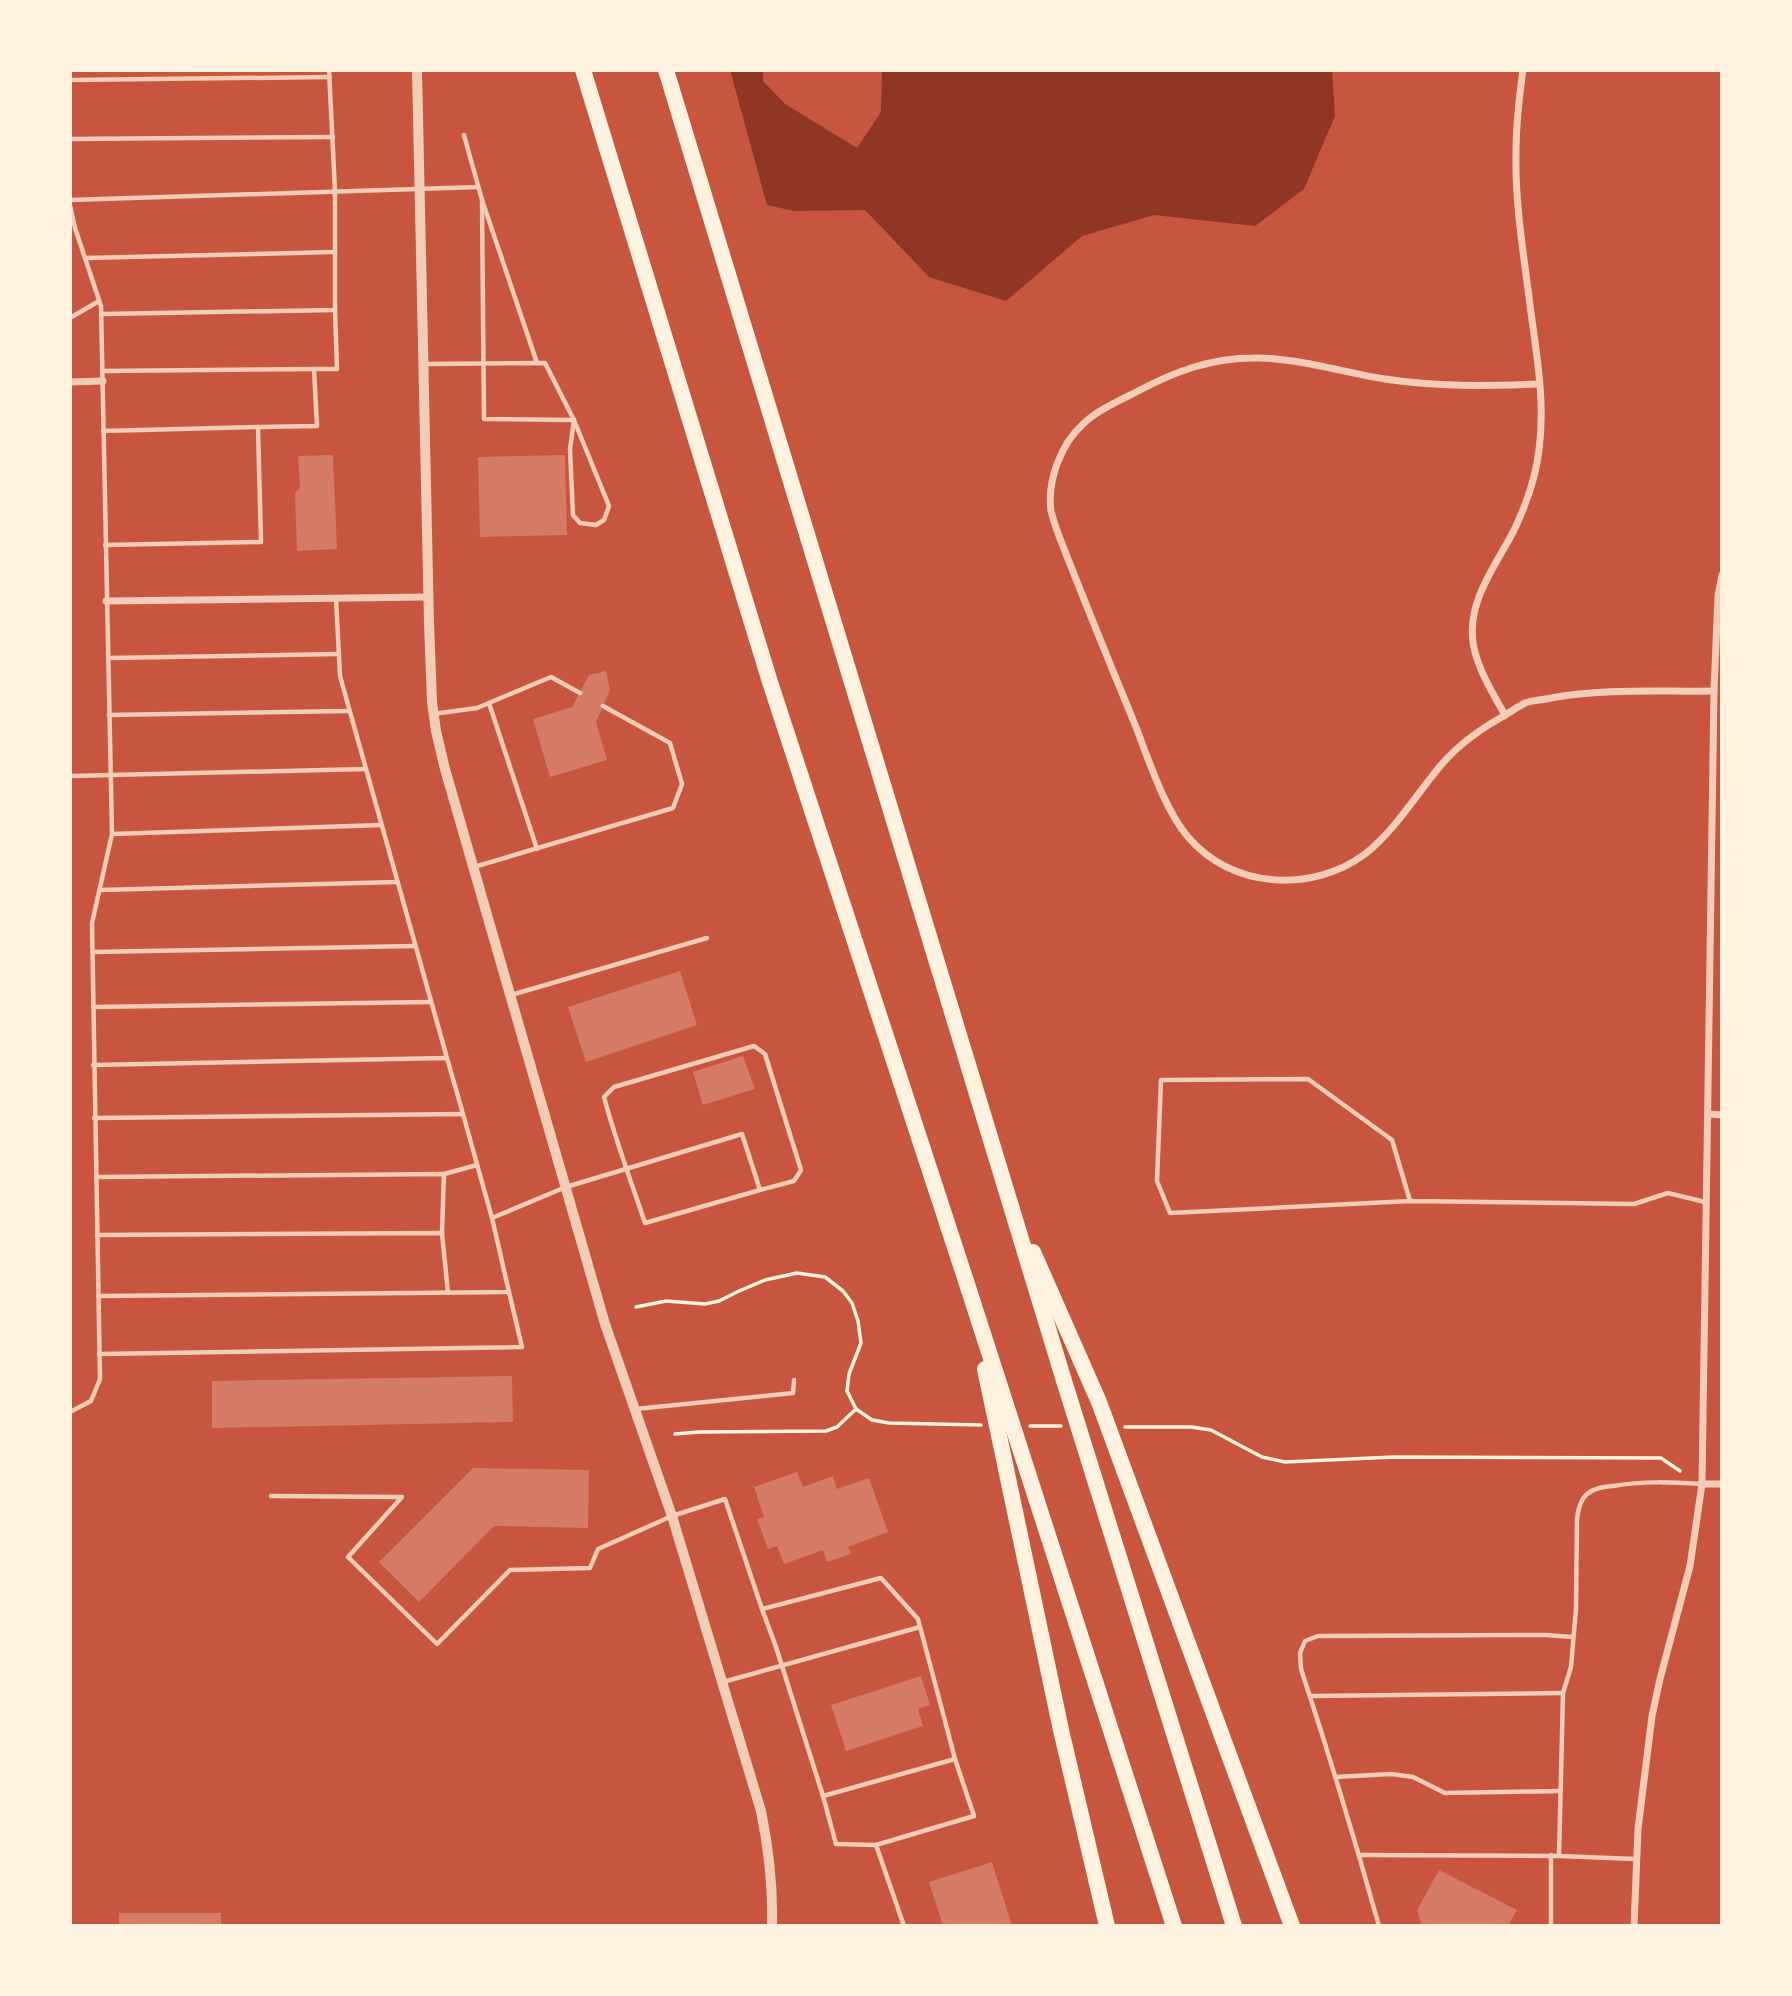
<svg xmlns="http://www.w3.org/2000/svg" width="1792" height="1996" font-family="Montserrat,sans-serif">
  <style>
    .water { fill: #8f3625 }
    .building { fill: #d67c66 }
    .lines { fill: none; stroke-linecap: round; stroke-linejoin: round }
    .path { stroke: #fff3e0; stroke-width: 3.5 }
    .service { stroke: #f1ccb7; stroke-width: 4.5 }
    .minor { stroke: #f1ccb7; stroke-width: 7 }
    .tertiary { stroke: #f1ccb7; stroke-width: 10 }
    .motorway { stroke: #fff3e0; stroke-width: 16 }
  </style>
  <rect width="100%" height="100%" fill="#c8553d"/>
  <path class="water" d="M730,70H763V81L785,104L857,148L881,112L882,70H1332L1335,116L1304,189L1255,226L1154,215L1082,236L1006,301L929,277L865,210L794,211L767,205Z"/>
  <g class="building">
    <path d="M333,455L337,549L297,551L295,493L300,488L298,456Z"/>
    <path d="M565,455L567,535L480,537L478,457Z"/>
    <path d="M606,671L610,690L596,722L607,760L550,777L533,719L572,707L589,675Z"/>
    <path d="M680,971L697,1025L586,1062L568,1007Z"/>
    <path d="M743,1056L755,1089L703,1105L693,1072Z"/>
    <path d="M512,1376L513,1422L212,1428V1381Z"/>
    <path d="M473,1468L589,1470L588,1528L494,1526L419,1602L379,1562Z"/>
    <path d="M797,1472L803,1487L833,1476L837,1489L869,1478L888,1532L848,1547L851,1554L827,1562L823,1550L784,1564L777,1546L768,1549L757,1519L764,1517L754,1487Z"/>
    <path d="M921,1676L930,1705L918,1709L923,1726L846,1751L831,1705Z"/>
    <path d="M992,1862L1012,1926H943L929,1882Z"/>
    <path d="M1439,1870L1517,1910L1508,1926H1422L1417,1910Z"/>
    <rect x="119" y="1913" width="102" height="13"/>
  </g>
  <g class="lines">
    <g class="path">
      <path d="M636,1307L666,1301L705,1304L719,1301L739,1291L765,1280L797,1273L825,1277L843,1291L852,1303L858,1321L861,1343L849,1374L847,1391L856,1409L872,1420L889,1423L981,1425"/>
      <path d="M1030,1426H1061"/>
      <path d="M1125,1427H1191L1211,1430L1262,1457L1285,1462L1394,1457L1661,1458L1680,1471"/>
      <path d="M675,1434L699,1432L826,1431L837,1427L856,1409"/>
    </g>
    <g class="service">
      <path d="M70,80L330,77"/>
      <path d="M464,135L482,200L537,363"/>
      <path d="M70,139L333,137"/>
      <path d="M70,200L478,187"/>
      <path d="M482,200L484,419L574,420"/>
      <path d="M70,205L75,228L101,306L112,834L92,923L100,1379L91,1401L70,1412"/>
      <path d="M85,258L335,252"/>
      <path d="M101,314L335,310V191L329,70"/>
      <path d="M70,318L99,301"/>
      <path d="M424,364L545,363L574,420L609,506L604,520L596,525L580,523L573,515L570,449L574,420"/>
      <path d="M102,371L314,369"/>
      <path d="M103,431L258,427"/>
      <path d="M105,545L261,542L258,427L317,426L314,369H337L335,310"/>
      <path d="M336,598L340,676L447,1058"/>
      <path d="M108,658L339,654"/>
      <path d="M489,703L537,849"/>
      <path d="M433,714L477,708L551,677L580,693"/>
      <path d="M109,715L349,711"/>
      <path d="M70,776L365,769"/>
      <path d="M112,834L381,825"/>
      <path d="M474,867L673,808L682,784L670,743L603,706"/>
      <path d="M101,890L397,882"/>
      <path d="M92,952L415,946"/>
      <path d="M511,995L707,938"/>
      <path d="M93,1007L431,1002"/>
      <path d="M93,1065L447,1058L463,1114"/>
      <path d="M94,1118L463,1114L492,1218"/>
      <path d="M444,1174L477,1165"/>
      <path d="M96,1177L444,1174L442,1233"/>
      <path d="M1410,1201L1392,1140L1308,1079L1161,1080L1157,1181L1170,1213L1410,1201L1634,1204L1668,1193L1705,1202"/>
      <path d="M97,1235L442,1233L448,1293"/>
      <path d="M98,1296L509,1292L492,1218L566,1187L742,1134L760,1190L645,1223C631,1181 615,1139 604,1097L614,1087L754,1046L765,1054L801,1170L794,1181L760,1190"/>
      <path d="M99,1354L522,1347L509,1292"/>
      <path d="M636,1409L793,1393L794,1380"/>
      <path d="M271,1496L402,1497L348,1557L437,1644L510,1570L590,1568L598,1549L672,1516L725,1499L762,1609"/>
      <path d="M723,1682L920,1627"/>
      <path d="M1310,1696L1563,1693"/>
      <path d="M955,1759L974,1816L876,1845L836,1844L823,1796Z"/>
      <path d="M1335,1777L1391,1774L1413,1777L1445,1793L1561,1791"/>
      <path d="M823,1796L776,1647L762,1609L881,1578L918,1619L955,1759"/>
      <path d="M876,1845L904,1926"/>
      <path d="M1359,1855L1559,1856"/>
      <path d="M1551,1855V1926"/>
      <path d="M1636,1859L1559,1856L1563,1693L1571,1667L1576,1609L1577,1519C1578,1510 1580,1500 1587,1494C1594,1488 1604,1487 1613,1486C1643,1481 1671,1482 1701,1484"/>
      <path d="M1379,1926C1355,1840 1329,1754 1301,1669L1300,1653L1305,1641L1318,1636L1545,1635L1573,1637"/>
    </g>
    <g class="minor">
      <path d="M70,382L103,381"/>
      <path d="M1539,384C1487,386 1437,387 1385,379C1345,373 1294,357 1254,358C1211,358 1176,371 1138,391C1119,401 1099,409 1083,424C1061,444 1047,480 1051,511C1053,519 1056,528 1059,536C1084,600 1110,664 1136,727C1149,761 1165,810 1188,837C1231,888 1311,894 1365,854C1394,831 1414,798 1437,770C1455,747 1477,731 1502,717C1509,713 1517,707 1525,703C1533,700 1543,700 1551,698C1604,688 1660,692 1714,691"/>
      <path d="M106,601L428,597"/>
      <path d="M1505,715C1493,694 1479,671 1474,648C1464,602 1498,564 1516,526C1527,502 1536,476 1539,450C1546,399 1535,347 1529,297C1523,250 1515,202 1516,154C1516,126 1519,98 1523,70"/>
      <path d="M1709,1114L1722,1115"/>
      <path d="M1702,1484H1722"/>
      <path d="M1634,1926L1638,1829L1652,1716L1660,1679L1690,1566L1702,1484L1714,691L1718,596L1722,575"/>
    </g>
    <path class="tertiary" d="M417,70L429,623L432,702L436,731L445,769L605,1324L672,1516L761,1811C769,1850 773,1887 772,1926"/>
    <g class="motorway">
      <path d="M583,70L770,682L967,1284L1174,1926"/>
      <path d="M666,70L1065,1384L1234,1926"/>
      <path d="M1033,1252L1099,1402L1292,1926"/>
      <path d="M985,1369L1061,1730L1107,1926"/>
    </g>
  </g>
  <rect width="1792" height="1996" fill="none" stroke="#fff3e0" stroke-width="144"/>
</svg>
